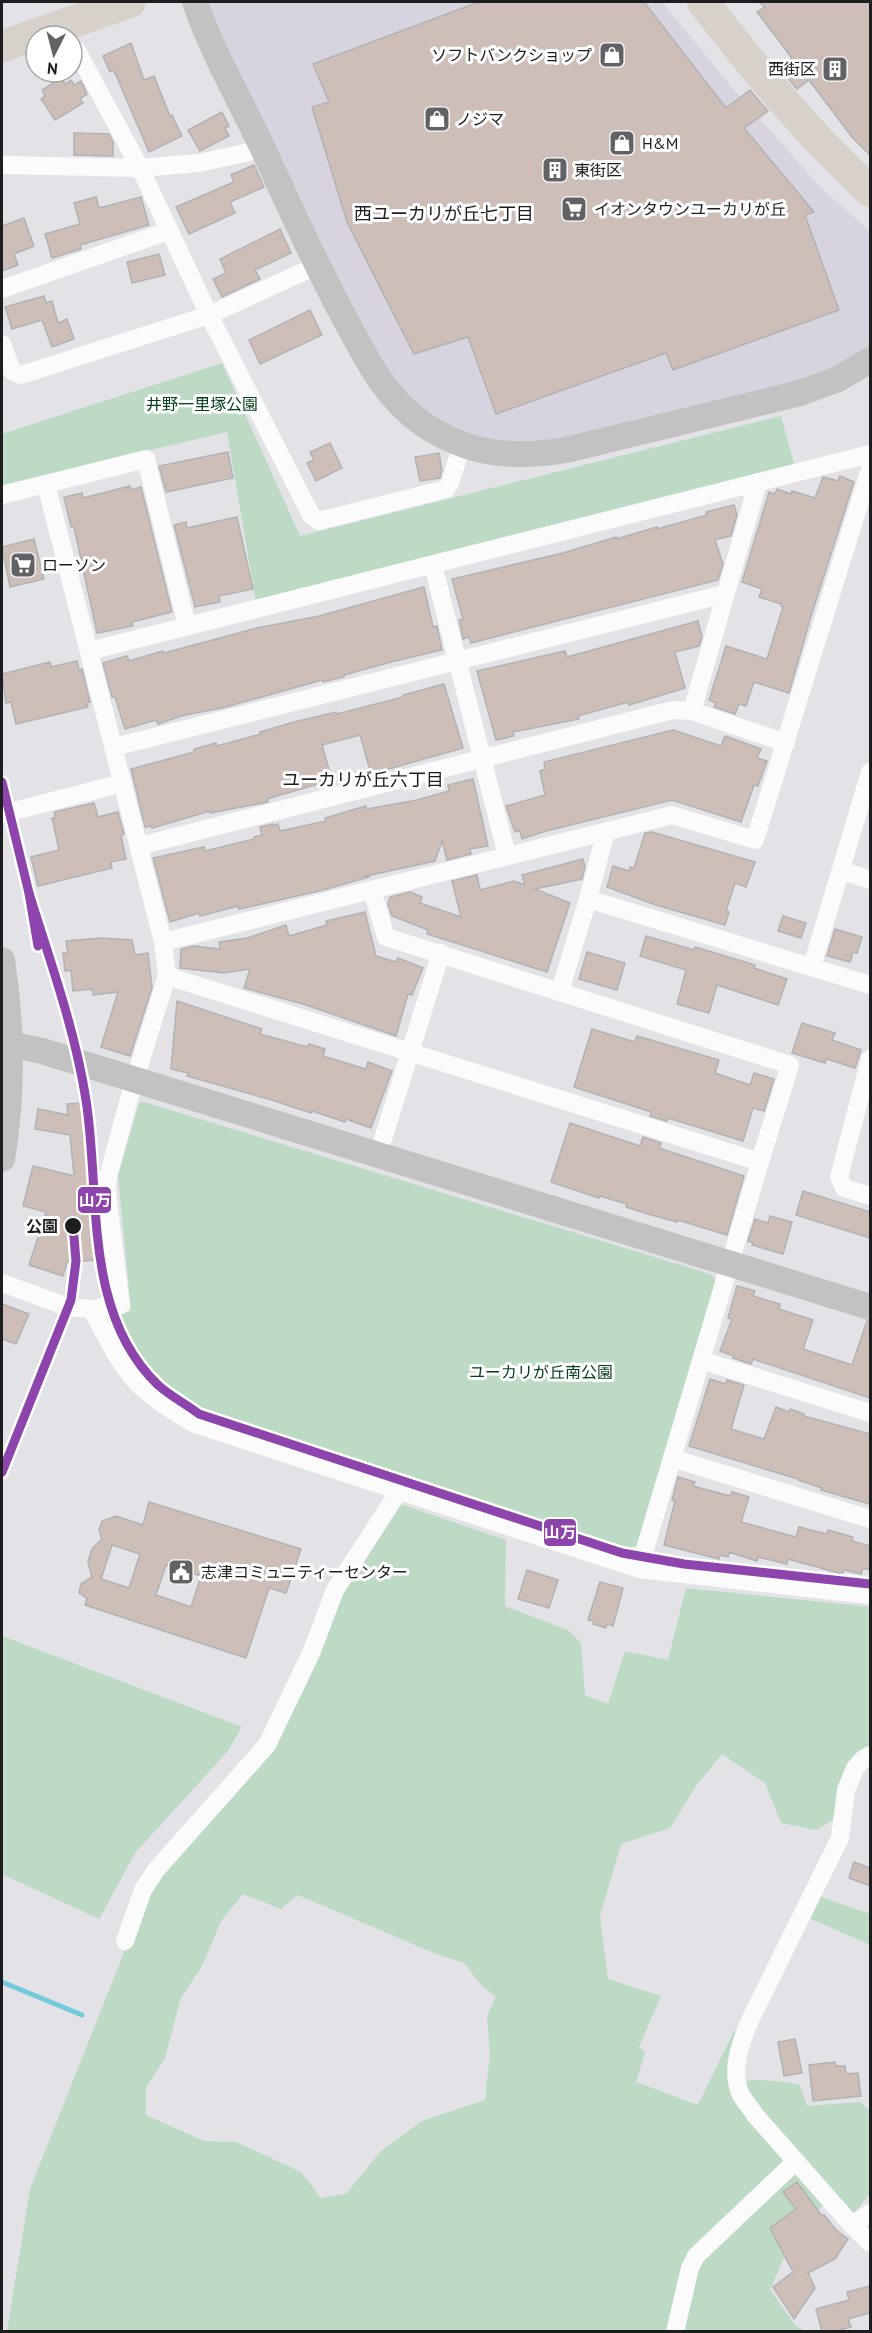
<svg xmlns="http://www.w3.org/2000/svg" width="872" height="2333" font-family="'PT Sans','Noto Sans JP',sans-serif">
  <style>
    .built { fill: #d7d4e0 }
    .green { fill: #bcdac4; fill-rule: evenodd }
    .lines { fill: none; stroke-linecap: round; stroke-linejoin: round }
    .stream { stroke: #72cadc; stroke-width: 5 }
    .building { fill: #cdbfb7; stroke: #b3b2b3; stroke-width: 1.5; fill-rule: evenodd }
    .street { stroke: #fbfbfb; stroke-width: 18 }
    .secondary { stroke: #c3c2c2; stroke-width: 26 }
    .highway { stroke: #d7d1c9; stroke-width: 32 }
    .metro-1-casing { stroke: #fff; stroke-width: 14 }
    .metro-1 { stroke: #8e44ad; stroke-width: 9 }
    .stop-dot { fill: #1d1d20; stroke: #fff; stroke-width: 2 }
    .labels { text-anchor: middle; stroke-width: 6; stroke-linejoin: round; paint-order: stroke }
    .poi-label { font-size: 16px; fill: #1d1d20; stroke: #fff; text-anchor: start }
    .park-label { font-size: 16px; fill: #06401b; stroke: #fff }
    .stop-label { font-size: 16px; font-weight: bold; fill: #1d1d20; stroke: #fff; text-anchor: end }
    .neighbourhood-label { font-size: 18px; fill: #1d1d20; stroke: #fff }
    .line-badge { stroke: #fff; stroke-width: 2 }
    .badge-label { font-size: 16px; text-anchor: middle; font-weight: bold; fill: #fff }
  </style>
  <rect width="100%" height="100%" fill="#e3e2e7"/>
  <path class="built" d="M209,2H662L730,85L820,187L870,231V347L834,368L797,383L566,440L509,446L443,426L398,388L326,261L206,6Z"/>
  <g class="green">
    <path d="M222,363L300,536L781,416L795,468L256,602L227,432L2,485V434Z"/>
    <path d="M144,1102L710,1274L718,1282L637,1546L623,1549L202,1409C159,1382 140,1359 116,1314L131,1311L118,1175L139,1103Z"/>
    <path d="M400,1504L506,1540L505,1606L568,1630L581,1643L585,1695L608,1704L625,1651L668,1660L686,1588L870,1607V1749L836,1818L817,1830L781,1823L765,1783L722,1754L696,1786L670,1828L621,1844L600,1916L608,1979L661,1996L639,2047L645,2052L636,2082L698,2105L735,2029V2082C758,2079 777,2080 800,2085L807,2106L860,2102L870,2110V2193L855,2213L823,2205L791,2241L770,2290L796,2326L805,2331L7,2332L30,2189L148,1892L257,1768L341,1595ZM243,1894L281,1909L298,1895L436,1954L464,1963L481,1985L496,1997L487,2016L490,2054L485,2100L422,2121L381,2151L346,2194L321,2198L301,2172L236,2142L204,2141L146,2115V2088L165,2058L180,2000L203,1964L221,1921Z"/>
    <path d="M2,1636L242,1727L227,1752L135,1853L99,1919L2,1874Z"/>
    <path d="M819,1896L870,1914V1945L809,1918Z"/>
  </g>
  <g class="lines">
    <path class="stream" d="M2,1982L82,2015"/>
  </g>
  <g class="building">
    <path d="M479,2H644L726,108L750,90L768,111L744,128L814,212L805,215L839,310L673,370L666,353L496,414L468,337L414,354L347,222L312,107L329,102L313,64Z"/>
    <path d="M759,2H870V155L852,137L809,80L797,89L779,68L792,58L757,12L765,7Z"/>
    <path d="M131,43L144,80L154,76L170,116L172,115L182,136L149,152L116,75L113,70L110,72L103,56Z"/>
    <path d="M61,78L65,84L71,80L74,85L81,81L87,94L80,99L83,103L55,120L41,99L45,96L42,90Z"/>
    <path d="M222,112L229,126L225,128L229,136L200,151L188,130Z"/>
    <path d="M74,133L109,134L113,142V156L74,155Z"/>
    <path d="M254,165L264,187L230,202L235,213L189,234L176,207L234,182L231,175Z"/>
    <path d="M96,197L99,208L141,197L149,225L80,245L81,249L52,258L45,234L80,224L74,203Z"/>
    <path d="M24,218L34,246L14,254L18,265L2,271V226Z"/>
    <path d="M280,229L291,253L255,270L260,279L222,297L213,279L226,273L220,259Z"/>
    <path d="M159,254L165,275L132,283L127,262Z"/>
    <path d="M44,296L46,303L52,301L58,323L67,319L74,339L52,347L42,320L12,329L5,307Z"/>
    <path d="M310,310L322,335L260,364L249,340Z"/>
    <path d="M330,443L342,468L316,481L307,463L314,460L310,452Z"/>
    <path d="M228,452L233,478L166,492L159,466Z"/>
    <path d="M439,453L442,470L440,478L420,481L415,457Z"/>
    <path d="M840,476L854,482L811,616L789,693L754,682L746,706L739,704L735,714L714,707L716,703L709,700L726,646L767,659L783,607L781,606V604L759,597L762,589L742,582L769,492L775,494L777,489L791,494L792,491L815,498L823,477L838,481Z"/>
    <path d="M130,486L131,490L141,487L172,612L132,622L133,626L97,633L74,527H71L64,497L82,493L83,498Z"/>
    <path d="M734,505L737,515L731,536L715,540L723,564L718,580L471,643L469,637L463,639L459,620L463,619L452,579L563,553L616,537V539L657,527V529L707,515L706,512Z"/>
    <path d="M237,517L253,589L219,596L220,602L195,607L174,525L186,522L187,528Z"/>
    <path d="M34,539L44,579L10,587L2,547Z"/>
    <path d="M424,587L433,627L437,626L442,650L391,662L344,675V677L323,682L322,680L226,707L181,716L158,724L156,720L125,729L115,697H112L103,663L127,656L129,661L163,651L164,653L257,628L319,616Z"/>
    <path d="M698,621L702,637L699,646L675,652L685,688L629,705L628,702L578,716L579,719L513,732L514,736L496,740L477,671L565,651L567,657Z"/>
    <path d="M77,661L79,670L82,669L90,702L87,703L88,707L16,724L11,702L6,703L2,674L50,662L51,667Z"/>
    <path d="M444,684L463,748L371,774L360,735L322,745L332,780L267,799L268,802L210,813V811L152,828L151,826L145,827L131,769L194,752V749L216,743L217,746L261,734L260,732L294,722L336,712L337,714L403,697V695Z"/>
    <path d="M673,730L721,746L725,736L761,749L757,758L767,761L758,786L754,785L741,822L672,800L546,831L522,839L520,831L515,832L506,806L545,795L540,771L545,769L544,762Z"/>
    <path d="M473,779L488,846L470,849L471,854L447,860L442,841L435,861L366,876L369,877L323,890L239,909L238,906L200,916L199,913L170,922L153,858L204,847L205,851L254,839V837L262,835L260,827L273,824V826L278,824L280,831L326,821L325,818L366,806L367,809L417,800L449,791L448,785Z"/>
    <path d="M94,803L98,817L118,812L124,834L121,836L126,859L111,862L112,868L38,886L31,857L59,850L52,818H56L54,812Z"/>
    <path d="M652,832L755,862L746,887L735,883L726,911L729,912L725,925L656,905L607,887L613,866L629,871L630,867L634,868L645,833Z"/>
    <path d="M583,859L585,867L582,879L535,889L570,903L547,972L427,934L428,930L392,916L388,904L390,897L410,892L422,897L420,903L461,917L452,881L477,875L480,890L514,881L525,885L522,875Z"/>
    <path d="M365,912L376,956L396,962L398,958L423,968L412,995L408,994L396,1036L303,1004L244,988L250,969L224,973L180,968L181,949L194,946L220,949L219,942L247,938L286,925L289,936L327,925L326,921Z"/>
    <path d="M783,916L806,923L801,938L778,931Z"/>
    <path d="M835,929L862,937L857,953L853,952L850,962L827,956Z"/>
    <path d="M646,936L694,950L695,947L755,965L754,968L787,979L778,1005L717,985L709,1013L677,1004L686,970L640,956Z"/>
    <path d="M101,938L132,940L135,955L148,953L152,988L130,1056L101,1047L118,992L93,995L92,989L73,991L71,970L65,971L63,953H68L66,941Z"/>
    <path d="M587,952L625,963L617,990L579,979Z"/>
    <path d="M177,1001L262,1029L260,1034L307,1047L309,1044L325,1049L323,1056L366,1069L368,1062L392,1071L371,1128L346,1119L345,1122L312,1111L311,1113L272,1100L187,1076L188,1073L171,1069Z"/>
    <path d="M802,1023L835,1033L832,1040L861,1050L855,1068L827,1059L825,1063L792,1053Z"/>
    <path d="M592,1029L635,1042L637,1036L719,1060L715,1073L750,1085L754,1073L774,1079L764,1111L753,1108L743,1141L668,1118L667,1121L650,1116L651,1112L574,1087Z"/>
    <path d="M81,1103L96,1260L67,1262L63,1276L29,1265L46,1212L23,1206L33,1166L74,1176L70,1135L35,1129L38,1109L68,1115L67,1104Z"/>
    <path d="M570,1123L640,1146L643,1137L661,1143L659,1148L744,1176L727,1235L678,1220L677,1222L648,1214L626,1207L627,1204L600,1196L599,1198L551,1182Z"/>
    <path d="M803,1191L870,1212V1238L796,1215Z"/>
    <path d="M770,1216L792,1222L783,1254L752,1245L753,1243L748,1241L755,1219L768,1223Z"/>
    <path d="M737,1286L755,1291L753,1296L780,1304L779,1309L813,1320L803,1349L852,1365L867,1321L870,1322V1398L753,1359L751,1364L733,1358L734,1356L720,1351L732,1319L728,1318Z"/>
    <path d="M2,1304L29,1314L16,1344L2,1339Z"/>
    <path d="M710,1379L726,1384L727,1380L744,1385L731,1429L764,1439L776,1407L789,1412L790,1409L804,1414V1416L870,1434V1504L821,1490L822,1488L798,1480V1479L689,1446Z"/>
    <path d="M678,1477L695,1482L693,1486L730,1496L732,1492L749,1497L741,1522L796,1537L799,1527L827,1534L828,1530L853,1537L852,1541L870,1546V1570L863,1568L861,1574L844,1570L842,1574L788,1559L787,1564L758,1557L757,1561L729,1552L728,1557L720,1555L719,1559L664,1545L675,1501L672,1500Z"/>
    <path d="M149,1502L301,1549L286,1593L269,1588L246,1658L85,1605L87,1598L79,1593L81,1584L92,1577L88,1562L92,1549L102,1539L99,1530L102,1521L116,1516L143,1525ZM112,1545L140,1554L129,1588L101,1579ZM166,1565L201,1576L191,1607L156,1595Z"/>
    <path d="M527,1570L558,1580L549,1608L518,1599Z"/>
    <path d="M600,1582L623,1588L613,1626L607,1624L606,1628L593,1624L594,1621L588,1620Z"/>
    <path d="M854,1862L870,1868V1886L849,1878Z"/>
    <path d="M795,2039L802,2073L784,2076L778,2042Z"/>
    <path d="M835,2062L836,2066H845L846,2074L858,2073L861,2096L813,2101L809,2065Z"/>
    <path d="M797,2182L822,2216L824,2215L836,2230L848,2239L835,2259L808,2273L815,2288L794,2319L773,2287L793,2272L770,2228L796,2209L783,2192Z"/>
    <path d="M870,2286V2313L848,2319L851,2327L835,2331H822L816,2309L849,2300L847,2292Z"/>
  </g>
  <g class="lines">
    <g class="street">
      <path d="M77,51L140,168L209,315L311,515L319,521L446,489L450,483L462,445"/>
      <path d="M2,165L140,168L199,163L263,149"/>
      <path d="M2,289L168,231"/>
      <path d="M2,344L12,371L21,375L209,315L316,266"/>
      <path d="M2,495L146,459L187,626"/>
      <path d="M433,565L507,856"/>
      <path d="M89,651L870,454"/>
      <path d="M692,711L758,482"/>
      <path d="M114,747L725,594"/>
      <path d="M2,814L123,783"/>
      <path d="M139,846L673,710L692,711L786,743"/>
      <path d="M841,870L870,880"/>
      <path d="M372,890L386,937L790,1065L760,1162L639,1569"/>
      <path d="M588,899L870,985"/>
      <path d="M163,942L672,815L755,840L870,469"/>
      <path d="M812,966L870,772"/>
      <path d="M167,976L760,1162"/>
      <path d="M560,991L588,899L606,832"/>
      <path d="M870,1059L839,1177L844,1188L870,1196"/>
      <path d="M378,1155L441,953"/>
      <path d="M2,1283L68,1307L91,1309L121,1305L107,1192L108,1177L131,1092L167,976L163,942L46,484"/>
      <path d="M91,1309C105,1333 118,1363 138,1384C155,1400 175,1413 195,1424L639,1569L870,1595"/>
      <path d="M701,1360L870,1413"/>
      <path d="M672,1458L870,1519"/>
      <path d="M870,1755L863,1759L855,1768L846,1790L840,1838L752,2016C742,2039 729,2069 741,2095C745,2102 751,2108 755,2115L852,2225L870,2243"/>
      <path d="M125,1941L143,1890L156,1870L267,1745L312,1651L335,1590L399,1491"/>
      <path d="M852,2225L870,2213"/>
      <path d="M675,2332L690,2268L696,2256L795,2162"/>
    </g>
    <g class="secondary">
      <path d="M195,2C212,53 241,101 264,151C290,207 315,264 345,319C366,358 385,398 423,424C469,455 513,459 566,450L800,393L838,379L870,360"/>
      <path d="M2,960C12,1024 13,1095 2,1159"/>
      <path d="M9,1044L42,1051L870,1307"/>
    </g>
    <g class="highway">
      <path d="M703,2C754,68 808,134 870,191"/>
      <path d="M2,46L130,2"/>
    </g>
    <g class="metro-1-casing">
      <g id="metro-1">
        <path d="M2,782L29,893L38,946"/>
        <path d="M29,893C50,961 75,1029 86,1100C101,1194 82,1312 158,1385C170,1396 186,1404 199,1414L622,1553L684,1564L870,1584"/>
        <path d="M2,1472L71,1300L76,1261L73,1225"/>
      </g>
    </g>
    <use href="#metro-1" class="metro-1"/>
  </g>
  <defs>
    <g id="shop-square" transform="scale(1.35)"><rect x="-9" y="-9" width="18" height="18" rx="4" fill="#626266" stroke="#fff"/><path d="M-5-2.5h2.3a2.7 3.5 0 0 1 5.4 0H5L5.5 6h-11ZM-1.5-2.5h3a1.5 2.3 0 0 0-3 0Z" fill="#fff"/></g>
    <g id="building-square" transform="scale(1.35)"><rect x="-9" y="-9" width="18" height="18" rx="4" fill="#626266" stroke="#fff"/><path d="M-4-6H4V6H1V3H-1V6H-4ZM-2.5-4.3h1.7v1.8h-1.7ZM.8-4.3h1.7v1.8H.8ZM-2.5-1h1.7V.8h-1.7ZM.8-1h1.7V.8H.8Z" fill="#fff"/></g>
    <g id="supermarket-square" transform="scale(1.35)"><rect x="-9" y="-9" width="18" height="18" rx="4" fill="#626266" stroke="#fff"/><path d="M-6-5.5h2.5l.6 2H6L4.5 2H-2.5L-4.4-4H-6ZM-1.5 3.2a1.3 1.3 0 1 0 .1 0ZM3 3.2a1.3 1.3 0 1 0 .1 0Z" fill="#fff"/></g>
    <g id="civic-square" transform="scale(1.35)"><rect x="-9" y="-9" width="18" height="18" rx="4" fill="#626266" stroke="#fff"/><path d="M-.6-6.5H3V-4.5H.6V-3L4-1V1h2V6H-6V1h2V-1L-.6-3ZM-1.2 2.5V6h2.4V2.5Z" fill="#fff"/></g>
  </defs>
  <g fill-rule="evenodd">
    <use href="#shop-square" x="612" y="55"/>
    <use href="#building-square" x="835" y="69"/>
    <use href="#shop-square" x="437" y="119"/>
    <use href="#shop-square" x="622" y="143"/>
    <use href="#building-square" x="555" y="170"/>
    <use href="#supermarket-square" x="574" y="209"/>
    <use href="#supermarket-square" x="23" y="565"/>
    <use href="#civic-square" x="181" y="1572"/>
  </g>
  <circle class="stop-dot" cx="73" cy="1226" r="9"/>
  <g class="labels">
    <g class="poi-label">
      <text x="592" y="61" text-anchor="end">ソフトバンクショップ</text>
      <text x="816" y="75" text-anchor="end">西街区</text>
      <text x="456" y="125">ノジマ</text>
      <text x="642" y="149">H&amp;M</text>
      <text x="574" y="176">東街区</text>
      <text x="594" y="215">イオンタウンユーカリが丘</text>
      <text x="42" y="571">ローソン</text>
      <text x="201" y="1578">志津コミュニティーセンター</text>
    </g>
    <g class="park-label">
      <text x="202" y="410">井野一里塚公園</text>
      <text x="541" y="1378">ユーカリが丘南公園</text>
    </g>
    <g class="stop-label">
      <text x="58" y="1232">公園</text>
    </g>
    <g class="neighbourhood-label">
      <text x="444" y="220">西ユーカリが丘七丁目</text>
      <text x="363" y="786">ユーカリが丘六丁目</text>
    </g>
  </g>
  <g class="line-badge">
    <rect x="77" y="1186" width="35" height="28" rx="6" fill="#8e44ad"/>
    <rect x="543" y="1518" width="34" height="29" rx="6" fill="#8e44ad"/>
  </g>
  <g class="badge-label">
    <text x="95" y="1206">山万</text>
    <text x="560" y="1538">山万</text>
  </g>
  <rect width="872" height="2333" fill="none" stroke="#1d1d20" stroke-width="6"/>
  <g transform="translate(54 54) rotate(186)"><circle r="28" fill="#ffffff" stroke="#a5a5a6" stroke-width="1.5"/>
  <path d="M0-4.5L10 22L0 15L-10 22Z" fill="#626266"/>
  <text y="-9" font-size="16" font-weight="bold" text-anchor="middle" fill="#1d1d20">N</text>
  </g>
</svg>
